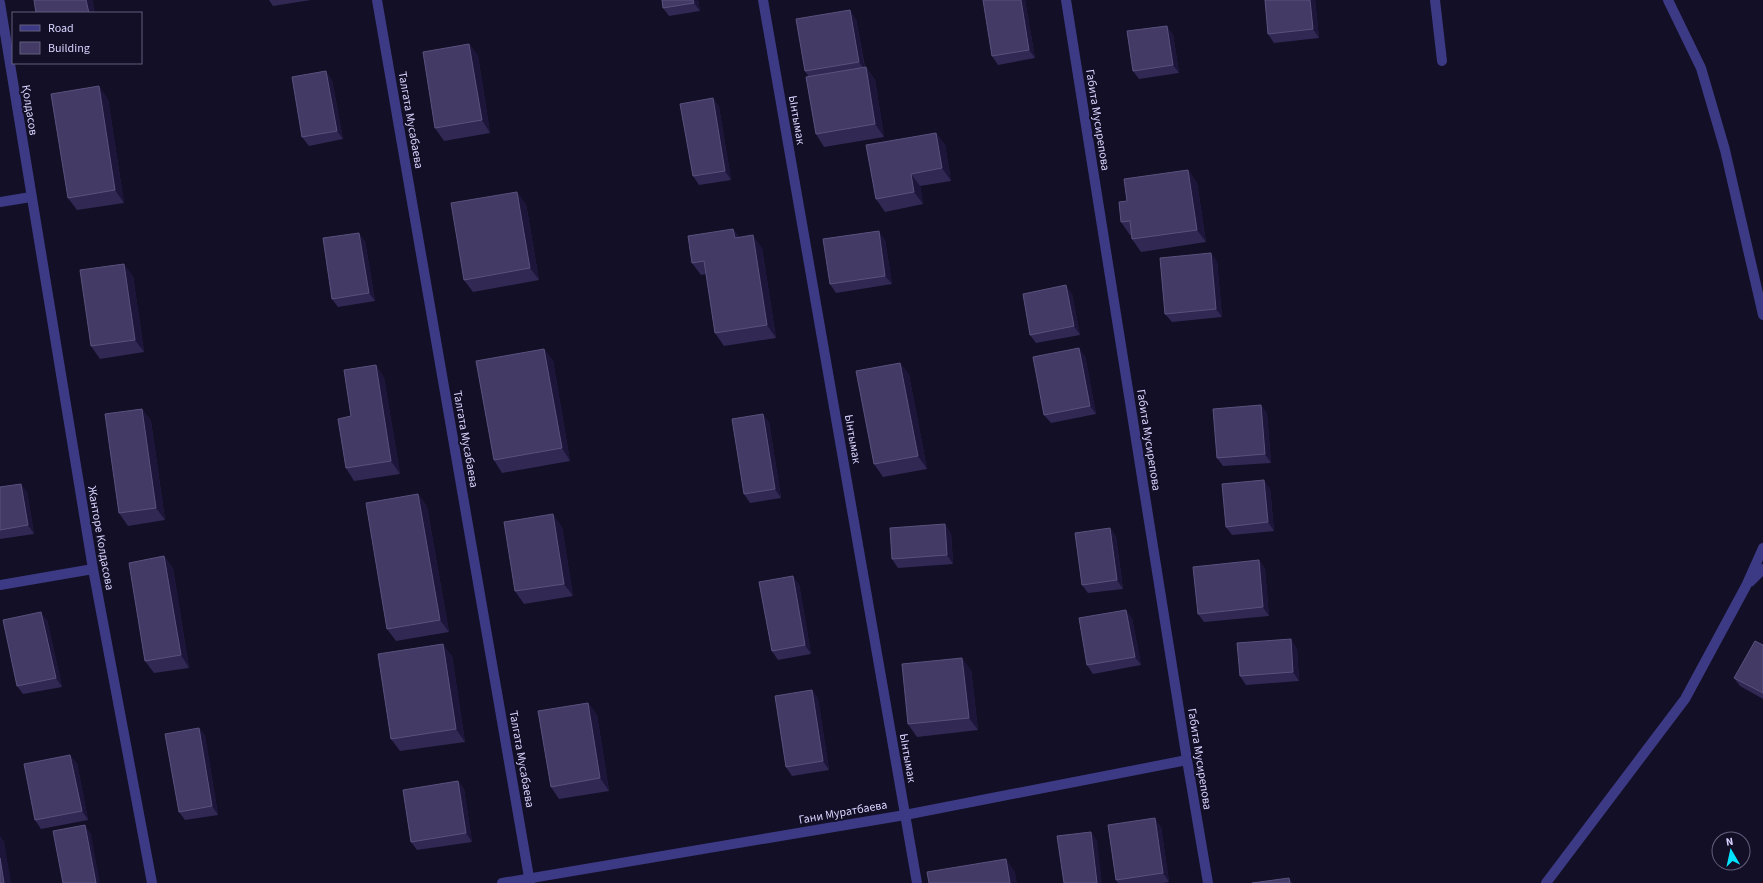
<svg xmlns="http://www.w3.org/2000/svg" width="1763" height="883" font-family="'Source Sans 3',sans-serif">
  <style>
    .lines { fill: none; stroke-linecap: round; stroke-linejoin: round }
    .street { stroke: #3d3a85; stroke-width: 10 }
    .wall { fill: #312854 }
    .shaded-wall { fill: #1d163a }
    .building { fill: #433a66; stroke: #5a527e }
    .labels { text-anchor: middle; stroke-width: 4; stroke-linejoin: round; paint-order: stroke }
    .street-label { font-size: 12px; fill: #d9d4ff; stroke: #130f26 }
  </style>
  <rect width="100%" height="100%" fill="#130f26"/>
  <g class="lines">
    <g class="street">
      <path d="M377,0L530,883"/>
      <path d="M763,0L917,883"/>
      <path d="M1066,0L1187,760L1208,883"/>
      <path d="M1435,0L1442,61"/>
      <path d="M1668,0L1701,68L1725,150L1763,315"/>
      <path d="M0,3L93,569L152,883"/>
      <path d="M0,202L31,197"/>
      <path d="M1750,582L1763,569"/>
      <path d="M0,585L93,569"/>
      <path d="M502,883L905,815L1187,760"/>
      <path d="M1546,883L1685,699L1746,586L1763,548"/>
    </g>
  </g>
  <g class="wall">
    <path d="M269,0H311L273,6Z"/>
    <path d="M662,0H698L700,11L669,16L663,8Z"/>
    <path d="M1025,0L1035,58L998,65L992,56Z"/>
    <path d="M1265,0H1315L1319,38L1274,43L1268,34Z"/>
    <path d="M856,19L865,67H866L875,80L884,137L824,147L816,134L809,77L805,71Z"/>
    <path d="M1173,34L1179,73L1139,79L1133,71Z"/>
    <path d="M469,44L478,56L490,133L444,141L435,128Z"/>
    <path d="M332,80L343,139L309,146L302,137Z"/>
    <path d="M713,98L719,107L731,180L699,185L693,176Z"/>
    <path d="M108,99L124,203L77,210L68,198Z"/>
    <path d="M936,133L945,145L951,181L920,186L923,204L885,212L876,199Z"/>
    <path d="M1188,170L1197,183L1206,242L1141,252L1132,239V235H1130L1121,222L1127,201Z"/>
    <path d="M526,204L539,280L473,292L464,280Z"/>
    <path d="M733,229L739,237L762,248L776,338L724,346L715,333L706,274L701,275L692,263Z"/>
    <path d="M885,240L892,284L836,293L830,284Z"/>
    <path d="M365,241L375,301L338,307L332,299Z"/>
    <path d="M1217,261L1222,317L1172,322L1165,314Z"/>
    <path d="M133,276L144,352L100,359L91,346Z"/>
    <path d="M1072,294L1080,335L1036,343L1030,335Z"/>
    <path d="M544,349L553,361L570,461L502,473L494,460Z"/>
    <path d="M1085,356L1096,414L1051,423L1044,415Z"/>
    <path d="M900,363L909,375L927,469L883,477L874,464Z"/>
    <path d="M376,365L384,378L400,474L354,481L346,468Z"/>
    <path d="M1261,405L1267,414L1271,463L1223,466L1217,458Z"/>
    <path d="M142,409L151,421L165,520L128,526L119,513Z"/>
    <path d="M769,422L781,498L750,503L744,494Z"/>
    <path d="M0,487L27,492L34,534L0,539Z"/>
    <path d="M1270,488L1274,531L1232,535L1226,527Z"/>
    <path d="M418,494L427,507L449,632L396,641L387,629Z"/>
    <path d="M562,527L573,596L524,604L515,591Z"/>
    <path d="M1110,528L1116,537L1123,589L1088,593L1082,585Z"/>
    <path d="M951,533L953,564L898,568L892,559Z"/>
    <path d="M164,556L173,569L189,668L154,673L145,661Z"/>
    <path d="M1259,560L1265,569L1269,616L1204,622L1198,614Z"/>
    <path d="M799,584L811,654L778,660L772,651Z"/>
    <path d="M1132,618L1141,665L1093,674L1087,665Z"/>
    <path d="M47,620L62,687L23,694L17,686Z"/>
    <path d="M1763,645V699L1740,686L1734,678Z"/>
    <path d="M1297,648L1299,681L1246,685L1240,676Z"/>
    <path d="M452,656L465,742L400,751L391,739Z"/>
    <path d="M971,670L978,730L917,737L908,724Z"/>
    <path d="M812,690L818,699L829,770L792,776L786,767Z"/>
    <path d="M588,703L597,715L609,791L559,799L551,787Z"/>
    <path d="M199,728L205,736L218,815L185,820L179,812Z"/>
    <path d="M77,763L88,820L41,829L35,820Z"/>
    <path d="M458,781L464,789L472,842L417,850L411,842Z"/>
    <path d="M1161,827L1169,882L1163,883H1118L1116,880Z"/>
  </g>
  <g class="shaded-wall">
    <path d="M86,0H93L95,13H89Z"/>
    <path d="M693,0H698L700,11L694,3Z"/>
    <path d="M1021,0H1025L1035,58L1029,50Z"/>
    <path d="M1310,0H1315L1319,38L1313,29Z"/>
    <path d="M850,10L856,19L865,70L859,62Z"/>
    <path d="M1167,26L1173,34L1179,73L1173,65Z"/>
    <path d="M469,44L478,56L490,133L482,120Z"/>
    <path d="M866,67L875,80L884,137L875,124Z"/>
    <path d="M326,71L332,80L343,139L337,131Z"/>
    <path d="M99,86L108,99L124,203L115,190Z"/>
    <path d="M713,98L719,107L731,180L725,171Z"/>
    <path d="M936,133L945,145L951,181L942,168Z"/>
    <path d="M1188,170L1197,183L1206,242L1197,230Z"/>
    <path d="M911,174L920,186L923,204L914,192Z"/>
    <path d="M517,192L526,204L539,280L530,268Z"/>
    <path d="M733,229L742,242L735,238Z"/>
    <path d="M879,231L885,240L892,284L885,276Z"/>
    <path d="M359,233L365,241L375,301L369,293Z"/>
    <path d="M753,235L762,248L776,338L767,325Z"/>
    <path d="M1211,253L1217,261L1222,317L1216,309Z"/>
    <path d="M124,264L133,276L144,352L135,340Z"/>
    <path d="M1066,285L1072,294L1080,335L1074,326Z"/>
    <path d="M1079,348L1085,356L1096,414L1090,406Z"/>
    <path d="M544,349L553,361L570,461L562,448Z"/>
    <path d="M900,363L909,375L927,469L918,456Z"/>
    <path d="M376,365L384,378L400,474L391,461Z"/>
    <path d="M1261,405L1267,414L1271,463L1265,454Z"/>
    <path d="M142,409L151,421L165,520L156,508Z"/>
    <path d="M763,414L769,422L781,498L775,489Z"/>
    <path d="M1264,480L1270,488L1274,531L1268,522Z"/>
    <path d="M21,484L27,492L34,534L28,525Z"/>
    <path d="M418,494L427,507L449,632L440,620Z"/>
    <path d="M553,514L562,527L573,596L564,584Z"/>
    <path d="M945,524L951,533L953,564L947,555Z"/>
    <path d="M1110,528L1116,537L1123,589L1117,580Z"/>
    <path d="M164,556L173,569L189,668L181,655Z"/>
    <path d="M1259,560L1265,569L1269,616L1263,607Z"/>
    <path d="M793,576L799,584L811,654L805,645Z"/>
    <path d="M1126,610L1132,618L1141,665L1135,657Z"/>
    <path d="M41,612L47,620L62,687L56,678Z"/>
    <path d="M1291,639L1297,648L1299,681L1293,672Z"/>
    <path d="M443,644L452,656L465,742L456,729Z"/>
    <path d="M962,658L971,670L978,730L969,718Z"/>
    <path d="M812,690L818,699L829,770L823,761Z"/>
    <path d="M588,703L597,715L609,791L600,778Z"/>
    <path d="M199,728L205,736L218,815L212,806Z"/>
    <path d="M70,755L77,763L88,820L82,811Z"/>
    <path d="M458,781L464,789L472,842L466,833Z"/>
    <path d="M1155,818L1161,827L1169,882L1163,873Z"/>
    <path d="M85,825L91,834L100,883H96Z"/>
    <path d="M1091,832L1097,840L1102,883H1097Z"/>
    <path d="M0,836L4,841L11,883H4L0,858Z"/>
    <path d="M1006,859L1015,872L1017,883H1010Z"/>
    <path d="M1289,878L1293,883H1290Z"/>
  </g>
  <g class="building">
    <path d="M34,0H86L89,13H36Z"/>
    <path d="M662,0H693L694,3L663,8Z"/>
    <path d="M983,0H1021L1029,50L992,56Z"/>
    <path d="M1265,0H1310L1313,29L1268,34Z"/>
    <path d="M850,10L859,62L805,71L796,19Z"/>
    <path d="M1167,26L1173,65L1133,71L1127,31Z"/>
    <path d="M469,44L482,120L435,128L423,52Z"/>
    <path d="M866,67L875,124L816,134L806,77Z"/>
    <path d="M326,71L337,131L302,137L292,77Z"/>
    <path d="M99,86L115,190L68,198L51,94Z"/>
    <path d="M713,98L725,171L693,176L680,104Z"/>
    <path d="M936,133L942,168L911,174L914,192L876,199L866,145Z"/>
    <path d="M1188,170L1197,230L1132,239L1130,221L1121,222L1119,202L1127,201L1124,179Z"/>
    <path d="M517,192L530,268L464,280L451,203Z"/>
    <path d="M733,229L735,238L753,235L767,325L715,333L704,261L692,263L688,236Z"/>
    <path d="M879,231L885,276L830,284L823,239Z"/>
    <path d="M359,233L369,293L332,299L323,238Z"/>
    <path d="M1211,253L1216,309L1165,314L1160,258Z"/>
    <path d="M124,264L135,340L91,346L80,270Z"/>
    <path d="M1066,285L1074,326L1030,335L1023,294Z"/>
    <path d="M1079,348L1090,406L1044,415L1033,357Z"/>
    <path d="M544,349L562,448L494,460L476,361Z"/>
    <path d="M900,363L918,456L874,464L856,371Z"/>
    <path d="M376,365L391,461L346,468L338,419L351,416L344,370Z"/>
    <path d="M1261,405L1265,454L1217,458L1213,409Z"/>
    <path d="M142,409L156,508L119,513L105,414Z"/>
    <path d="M763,414L775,489L744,494L732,419Z"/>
    <path d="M1264,480L1268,522L1226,527L1222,484Z"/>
    <path d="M21,484L28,525L0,530V487Z"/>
    <path d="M418,494L440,620L387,629L366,503Z"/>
    <path d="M553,514L564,584L515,591L504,522Z"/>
    <path d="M945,524L947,555L892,559L890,528Z"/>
    <path d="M1110,528L1117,580L1082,585L1075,533Z"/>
    <path d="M164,556L181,655L145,661L129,563Z"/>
    <path d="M1259,560L1263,607L1198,614L1193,567Z"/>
    <path d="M793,576L805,645L772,651L759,582Z"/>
    <path d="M1126,610L1135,657L1087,665L1079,618Z"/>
    <path d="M41,612L56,678L17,686L3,620Z"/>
    <path d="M1291,639L1293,672L1240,676L1237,643Z"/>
    <path d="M1755,641L1763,645V693L1734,678Z"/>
    <path d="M443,644L456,729L391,739L378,654Z"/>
    <path d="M962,658L969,718L908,724L902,664Z"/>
    <path d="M812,690L823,761L786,767L775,696Z"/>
    <path d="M588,703L600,778L551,787L538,711Z"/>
    <path d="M199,728L212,806L179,812L165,734Z"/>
    <path d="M70,755L82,811L35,820L24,764Z"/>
    <path d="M458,781L466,833L411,842L403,790Z"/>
    <path d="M1155,818L1163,873L1116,880L1108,825Z"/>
    <path d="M85,825L96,883H63L53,831Z"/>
    <path d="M1091,832L1097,883H1064L1057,836Z"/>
    <path d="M0,858L4,883H0Z"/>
    <path d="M1006,859L1010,883H929L927,872Z"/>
    <path d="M1289,878L1290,883H1252Z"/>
  </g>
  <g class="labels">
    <g class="street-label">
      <text transform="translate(30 110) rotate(81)" y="4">Қолдасов</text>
      <text transform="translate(411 120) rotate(80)" y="4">Талгата Мусабаева</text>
      <text transform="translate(797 120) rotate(80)" y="4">Ынтымак</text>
      <text transform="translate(1098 120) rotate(81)" y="4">Габита Мусирепова</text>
      <text transform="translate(466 439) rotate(80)" y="4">Талгата Мусабаева</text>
      <text transform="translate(853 439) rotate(80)" y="4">Ынтымак</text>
      <text transform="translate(1149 440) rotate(81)" y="4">Габита Мусирепова</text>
      <text transform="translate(101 538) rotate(80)" y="4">Жанторе Колдасова</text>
      <text transform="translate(908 758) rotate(80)" y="4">Ынтымак</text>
      <text transform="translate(522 759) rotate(80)" y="4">Талгата Мусабаева</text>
      <text transform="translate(1200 759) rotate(81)" y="4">Габита Мусирепова</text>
      <text transform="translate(843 812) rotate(-10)" y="4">Гани Муратбаева</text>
    </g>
  </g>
  <rect x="12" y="12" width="130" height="52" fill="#130f26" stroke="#625e7d"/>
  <rect x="20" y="25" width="20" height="6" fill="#3d3a85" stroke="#625e7d"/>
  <text x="48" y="32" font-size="12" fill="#d9d4ff">Road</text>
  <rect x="20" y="42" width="20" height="12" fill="#433a66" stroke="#625e7d"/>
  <text x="48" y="52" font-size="12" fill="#d9d4ff">Building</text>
  <g transform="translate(1731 851) rotate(351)"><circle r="19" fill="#130f26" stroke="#625e7d"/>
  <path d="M0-3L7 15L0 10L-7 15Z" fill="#00e5ff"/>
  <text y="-6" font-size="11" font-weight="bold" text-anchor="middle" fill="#d9d4ff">N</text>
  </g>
</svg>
